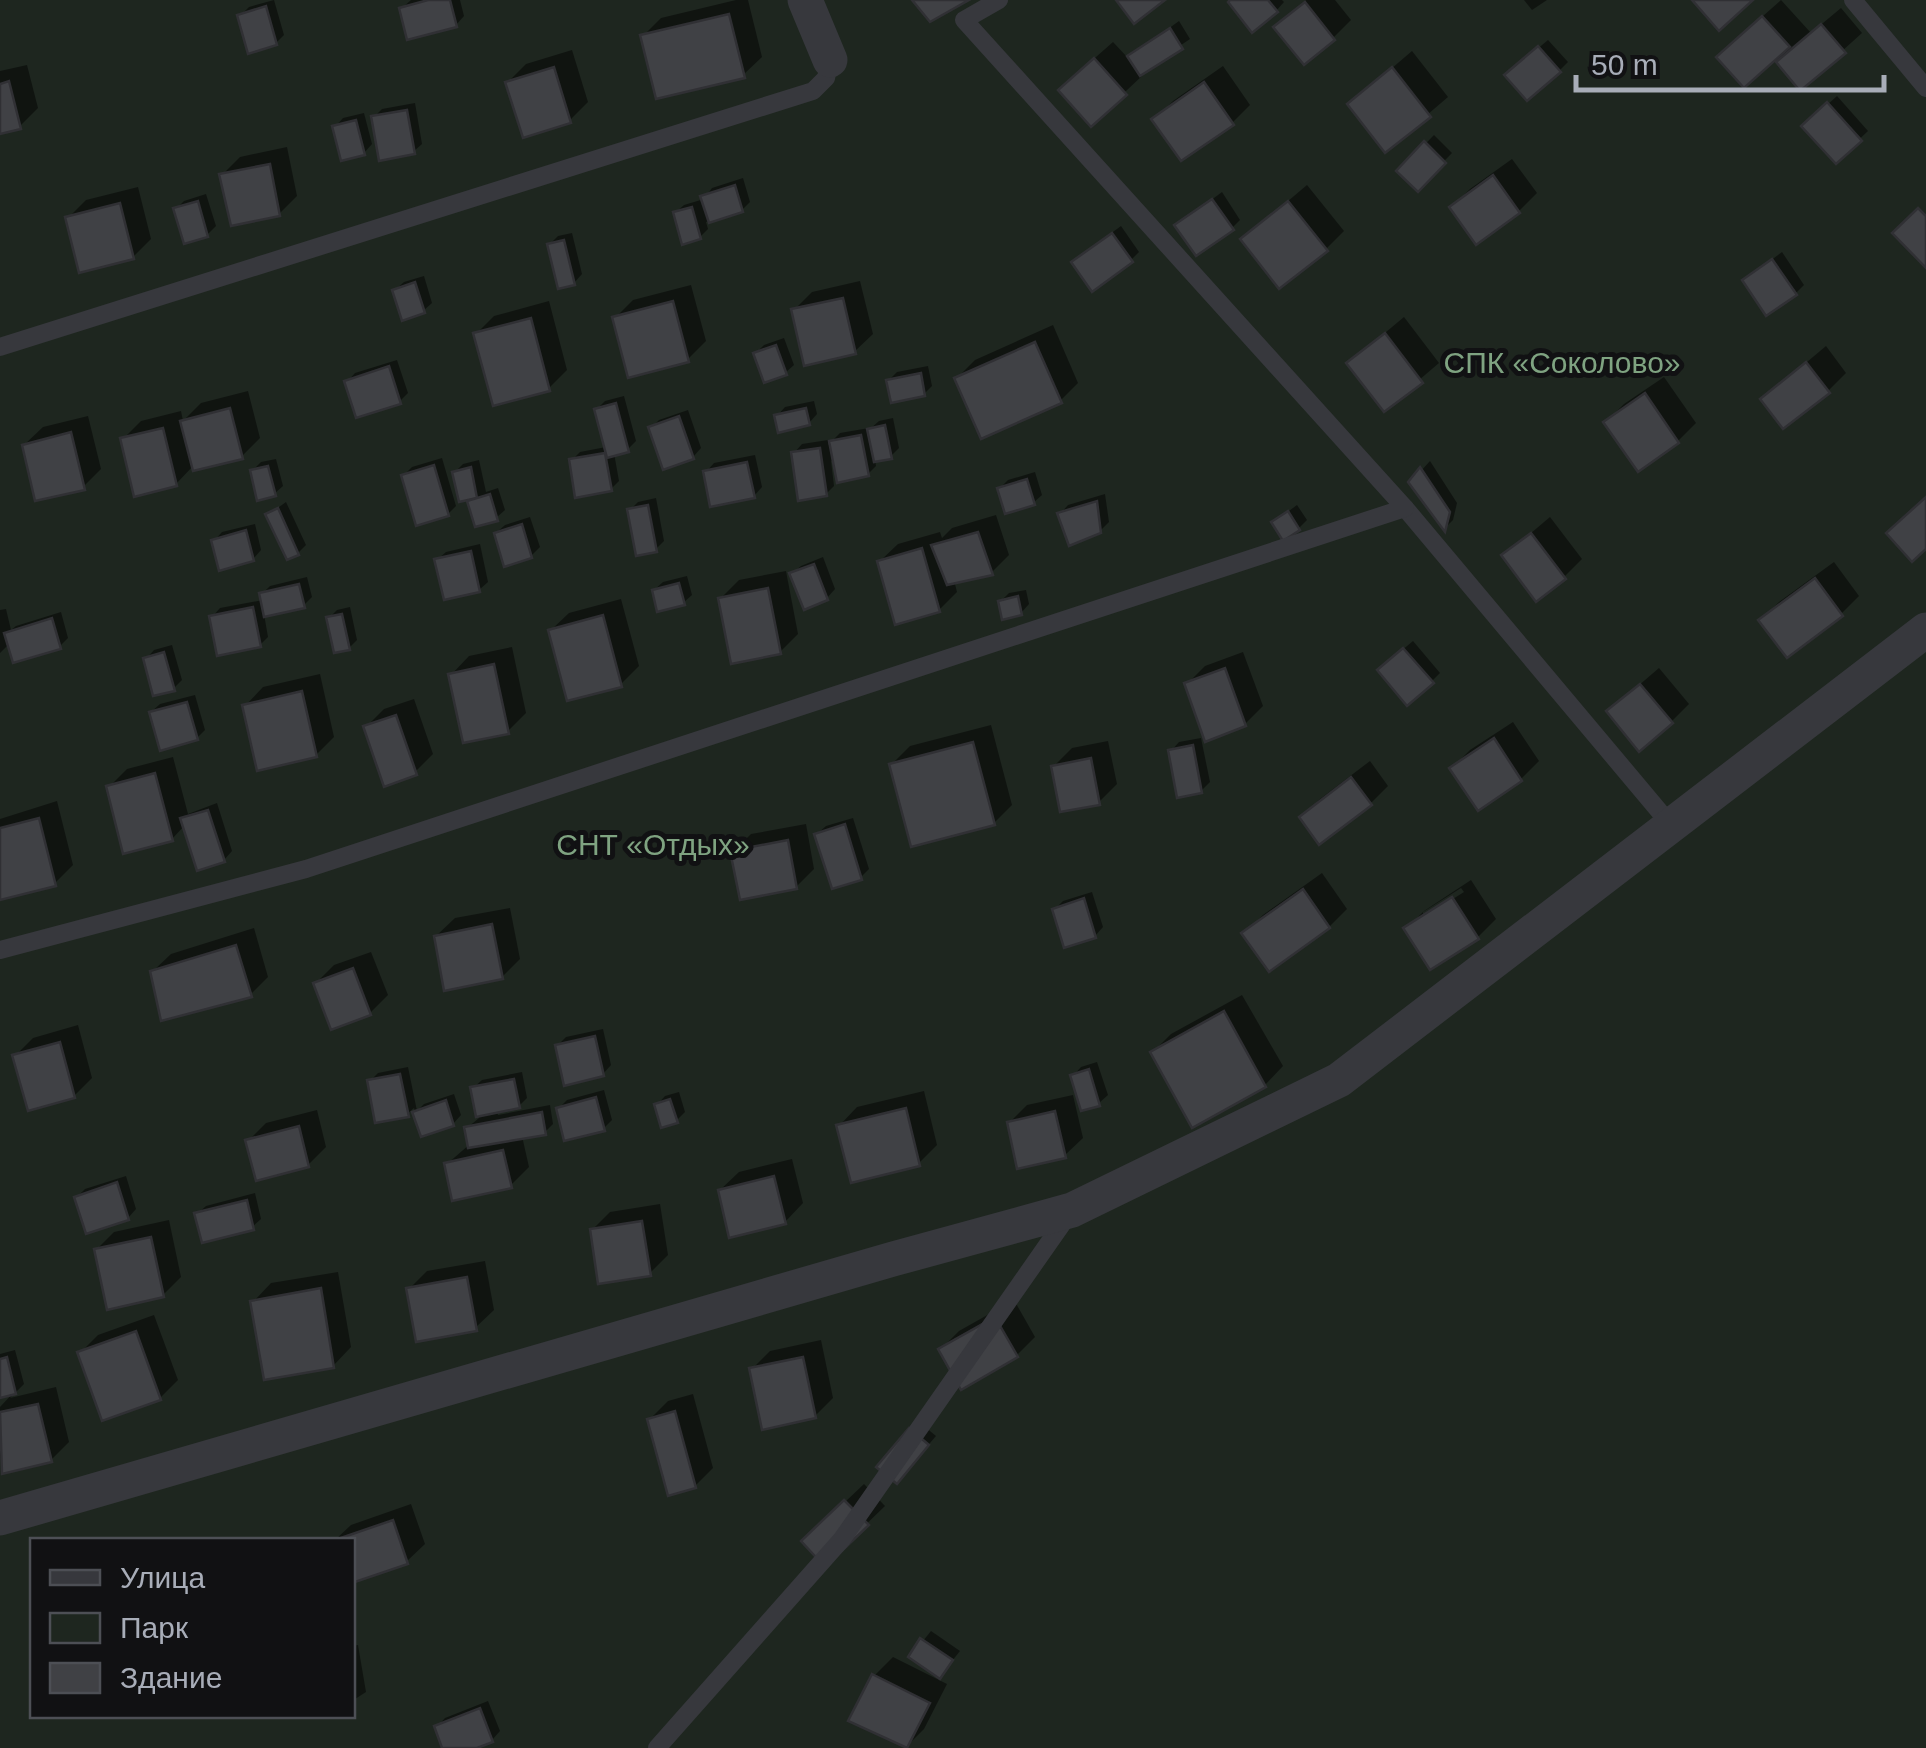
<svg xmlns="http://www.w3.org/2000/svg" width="1926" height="1748" font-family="Helvetica,sans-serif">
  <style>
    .green { fill: #1e261f; fill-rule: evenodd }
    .shadow { fill: #0007; fill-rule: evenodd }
    .building { fill: #404145; stroke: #303034; stroke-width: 2.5 }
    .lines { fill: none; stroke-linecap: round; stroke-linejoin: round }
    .lane { stroke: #37383d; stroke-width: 18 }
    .street { stroke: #37383d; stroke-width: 35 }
    .labels { text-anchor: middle; stroke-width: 10; stroke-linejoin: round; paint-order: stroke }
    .park-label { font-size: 30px; fill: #7fa381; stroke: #111113 }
  </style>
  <rect width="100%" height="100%" fill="#161618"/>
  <path class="green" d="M0,0H1926V1748H0ZM32,1540H352V1716H32Z"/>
  <g class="shadow">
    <path d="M274,0L284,35L276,43L240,16L249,7Z"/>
    <path d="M411,0H460L464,16L456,25L402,8Z"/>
    <path d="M736,0H748L762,57L743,75L643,36L661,18Z"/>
    <path d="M1233,0H1282L1284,2L1276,11Z"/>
    <path d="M1306,0H1335L1351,20L1333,38L1277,27Z"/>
    <path d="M1524,0H1547L1532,10Z"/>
    <path d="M1781,0L1811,33L1841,8L1862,33L1801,88L1775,57L1737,39Z"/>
    <path d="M1179,21L1190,39L1141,72L1143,75L1092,123L1079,72L1113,42L1128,58Z"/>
    <path d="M1548,40L1568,62L1560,70L1516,67Z"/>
    <path d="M572,50L588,102L570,120L508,82L526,64Z"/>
    <path d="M1412,51L1448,97L1386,150L1350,104Z"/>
    <path d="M27,65L38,108L20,126L0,131V71Z"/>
    <path d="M1223,66L1250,105L1232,123L1155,119L1173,101Z"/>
    <path d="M1837,96L1868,131L1836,161L1804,126Z"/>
    <path d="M415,103L422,144L413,152L374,117L382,109Z"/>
    <path d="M364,113L372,144L364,153L335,127L343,118Z"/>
    <path d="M1434,135L1452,153L1417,189L1399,171Z"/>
    <path d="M287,147L297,196L279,214L222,175L240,157Z"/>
    <path d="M1512,159L1537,193L1519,211L1452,207L1470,189Z"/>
    <path d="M743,178L750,202L742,210L706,222L708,229L700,237L675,213L684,205L704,199L712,188Z"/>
    <path d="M1307,185L1344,231L1326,249L1243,239Z"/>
    <path d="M138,187L151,239L133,257L68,218L86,200Z"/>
    <path d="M1222,192L1240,220L1232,228L1178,225Z"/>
    <path d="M206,194L216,226L207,235L176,209L184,201Z"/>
    <path d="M1121,226L1139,252L1131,260L1083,254Z"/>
    <path d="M572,233L582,274L574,283L550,244L558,236Z"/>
    <path d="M1782,252L1804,285L1796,293L1745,280Z"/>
    <path d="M424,276L432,303L423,311L395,290L404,282Z"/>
    <path d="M860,281L873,334L854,352L794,310L812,292Z"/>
    <path d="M691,285L706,341L688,359L615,318L633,300Z"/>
    <path d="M549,301L567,370L549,388L476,334L494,316Z"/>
    <path d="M1404,317L1439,363L1385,409L1349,363Z"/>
    <path d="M1053,325L1078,383L1060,401L957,378L975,360Z"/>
    <path d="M784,338L794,365L785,373L756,353L764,345Z"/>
    <path d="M1826,346L1846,373L1828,391L1763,399Z"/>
    <path d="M397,360L408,393L400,401L347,382L355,373Z"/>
    <path d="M928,366L932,386L924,394L889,380L897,372Z"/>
    <path d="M1664,377L1696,423L1678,441L1639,468L1606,422L1624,404Z"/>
    <path d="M248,391L260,438L242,456L194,465L176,484L123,439L141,421L181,411L183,421L201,403Z"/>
    <path d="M624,396L636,441L627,450L614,453L619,481L611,489L572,460L580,452L606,447L597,409L605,401Z"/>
    <path d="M814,401L817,414L809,423L777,416L785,407Z"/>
    <path d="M688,410L701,448L693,457L651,428L659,420Z"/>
    <path d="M88,416L101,469L83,487L24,445L43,427Z"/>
    <path d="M893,418L899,448L891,456L875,459L876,466L868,474L831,461L834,486L826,494L794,453L802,444L828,440V445L840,433L869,428V430L879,421Z"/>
    <path d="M755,455L762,487L754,496L706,472L714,463Z"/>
    <path d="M442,458L456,506L448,514L404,475L412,467Z"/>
    <path d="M276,459L283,486L274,494L252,471L261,462Z"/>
    <path d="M479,460L486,492L498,488L505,510L496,518L477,524L469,497L455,472L463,464Z"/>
    <path d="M1430,461L1457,503L1453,520L1445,528L1411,482Z"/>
    <path d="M1035,472L1042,495L1033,503L1000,488L1008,480Z"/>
    <path d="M1105,494L1109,522L1100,531L1060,514L1068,505Z"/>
    <path d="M656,498L664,541L656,549L630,510L638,502Z"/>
    <path d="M286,502L306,545L298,553L268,515Z"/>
    <path d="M1297,505L1307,520L1299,528L1274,522Z"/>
    <path d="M996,515L1009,555L991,573L954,580L957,592L939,610L879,562L898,544L940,532L942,538L952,528Z"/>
    <path d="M530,517L540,547L531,556L496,533L505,525Z"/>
    <path d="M1550,517L1582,559L1564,577L1504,556Z"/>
    <path d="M255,524L261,550L253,559L214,541L222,532Z"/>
    <path d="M480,544L488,582L479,590L437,560L446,552Z"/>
    <path d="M823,557L835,589L827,598L792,574L801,566Z"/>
    <path d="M1834,562L1859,596L1841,614L1761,620L1779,602Z"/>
    <path d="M786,571L798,634L780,652L721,598L739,580Z"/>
    <path d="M687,576L692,595L683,603L654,590L663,582Z"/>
    <path d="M307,577L312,597L304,605L264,614L268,637L260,645L212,617L220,608L263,600L262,594L270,586Z"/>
    <path d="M1026,590L1029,604L1021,613L1000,602L1009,593Z"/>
    <path d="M621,599L639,666L621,684L550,631L569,613Z"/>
    <path d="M350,607L357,640L349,648L329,618L337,610Z"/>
    <path d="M6,609L11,630L16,626L61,612L68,638L60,646L10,643L0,653V610Z"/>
    <path d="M1413,641L1440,673L1432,681L1388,662Z"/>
    <path d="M172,645L182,680L174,688L146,659L154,650Z"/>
    <path d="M512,647L526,713L508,731L451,675L469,656Z"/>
    <path d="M1243,652L1263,706L1245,724L1187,684L1205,666Z"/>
    <path d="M1659,668L1689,704L1671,722L1609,711Z"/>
    <path d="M320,674L334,737L316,755L245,706L263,687Z"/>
    <path d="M195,695L205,730L197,738L151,712L160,704Z"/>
    <path d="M414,699L433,754L415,772L366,727L384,709Z"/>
    <path d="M1513,722L1539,761L1521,779L1452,768L1470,750Z"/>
    <path d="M991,725L1012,805L994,823L892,764L910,746Z"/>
    <path d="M1201,738L1210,782L1201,791L1171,751L1179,742Z"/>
    <path d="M1108,741L1117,784L1099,802L1054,766L1072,748Z"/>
    <path d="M173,757L188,814L217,803L232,851L224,860L185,825L172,839L109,787L127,769Z"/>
    <path d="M1370,761L1388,786L1370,804L1302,817L1320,799Z"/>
    <path d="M57,801L73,865L55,883L0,891V819Z"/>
    <path d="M853,818L869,869L861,877L817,834L826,826Z"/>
    <path d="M806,824L814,869L796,887L733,852L751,834Z"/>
    <path d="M1322,873L1347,909L1329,927L1245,933L1263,915Z"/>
    <path d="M1471,880L1496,919L1478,937L1431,967L1406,929L1424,911ZM1461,888L1464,892L1423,918V912Z"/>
    <path d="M1092,892L1103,927L1095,936L1054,910L1063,901Z"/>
    <path d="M510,908L520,959L502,977L436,936L455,918Z"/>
    <path d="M254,928L268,977L250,995L152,972L171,954Z"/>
    <path d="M371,952L388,995L370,1013L316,983L334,965Z"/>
    <path d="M1242,995L1283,1066L1265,1085L1153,1052L1171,1034Z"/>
    <path d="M78,1025L92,1078L74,1096L15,1056L33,1038Z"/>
    <path d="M603,1029L611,1065L603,1074L557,1046L566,1037Z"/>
    <path d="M1097,1062L1108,1095L1099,1103L1073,1076L1081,1067Z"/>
    <path d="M408,1067L417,1111L424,1104L454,1094L461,1115L453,1124L422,1134L414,1108L407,1114L370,1081L378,1073Z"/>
    <path d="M522,1072L527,1098L519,1106L497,1110L498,1115L550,1105L553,1124L545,1132L522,1136L529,1167L510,1186L447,1164L470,1144L467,1128L479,1118L473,1088L482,1080Z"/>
    <path d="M604,1090L612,1120L603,1129L559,1108L567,1100Z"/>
    <path d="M924,1091L937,1145L919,1163L839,1126L857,1107Z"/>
    <path d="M679,1092L685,1112L676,1121L657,1105L665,1096Z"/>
    <path d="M1073,1095L1083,1138L1064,1156L1009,1123L1027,1105Z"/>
    <path d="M317,1110L326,1147L308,1165L248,1141L266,1123Z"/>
    <path d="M792,1159L803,1203L785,1222L720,1190L739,1172Z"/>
    <path d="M126,1176L136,1209L128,1218L76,1198L85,1189Z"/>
    <path d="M255,1193L261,1219L252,1227L197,1214L206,1206Z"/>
    <path d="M660,1204L668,1255L650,1273L592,1230L610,1212Z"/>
    <path d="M169,1220L181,1277L163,1295L96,1250L114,1232Z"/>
    <path d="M485,1261L494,1310L475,1328L409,1289L427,1271Z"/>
    <path d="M338,1272L351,1347L333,1366L253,1302L271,1283Z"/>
    <path d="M1014,1300L1035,1337L1017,1355L941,1349L959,1331Z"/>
    <path d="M154,1315L178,1380L160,1398L80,1353L98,1335Z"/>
    <path d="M821,1340L833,1398L815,1416L752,1369L770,1351Z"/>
    <path d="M15,1350L24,1384L10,1398L56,1387L69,1442L51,1460L4,1471L0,1455V1407L14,1392L0,1396V1354Z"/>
    <path d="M693,1394L713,1468L695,1486L650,1419L668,1401Z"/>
    <path d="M919,1422L936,1436L905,1472Z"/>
    <path d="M864,1484L885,1506L825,1564L804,1541Z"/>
    <path d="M411,1504L425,1544L406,1562L352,1540H335L351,1525Z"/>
    <path d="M931,1631L960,1651L940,1676L911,1656Z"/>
    <path d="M358,1645L366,1692L352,1701V1646Z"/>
    <path d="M893,1657L947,1684L924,1729L906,1747L852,1720L875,1675Z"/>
    <path d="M488,1701L500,1731L492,1740L470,1748H445L437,1727L445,1718Z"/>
  </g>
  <g class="building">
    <path d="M428,0H450L457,27L407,40L399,8Z"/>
    <path d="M912,0H969L930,22Z"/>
    <path d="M1116,0H1165L1134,24Z"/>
    <path d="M1230,0H1268L1278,12L1252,33L1228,2Z"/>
    <path d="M1692,0H1753L1719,31Z"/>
    <path d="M1305,2L1335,40L1304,65L1273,27Z"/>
    <path d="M266,6L277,45L248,54L237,15Z"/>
    <path d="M729,14L745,78L656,99L640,35Z"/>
    <path d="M1762,16L1790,47L1744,88L1716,57Z"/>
    <path d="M1821,24L1846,53L1800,91L1776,62Z"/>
    <path d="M1170,28L1183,49L1140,76L1127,56Z"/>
    <path d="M1538,46L1561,72L1527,101L1504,75Z"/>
    <path d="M1094,58L1127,95L1091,127L1058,90Z"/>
    <path d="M554,67L571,123L523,138L505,82Z"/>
    <path d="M1392,67L1431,117L1385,153L1347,104Z"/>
    <path d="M9,81L21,129L0,134V84Z"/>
    <path d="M1204,82L1234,125L1181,161L1151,119Z"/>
    <path d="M1827,102L1862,141L1836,164L1801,126Z"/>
    <path d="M407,110L415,154L379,161L371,116Z"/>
    <path d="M356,120L365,155L341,161L332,126Z"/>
    <path d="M1424,141L1446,163L1418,192L1396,171Z"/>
    <path d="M270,164L280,216L231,226L219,174Z"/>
    <path d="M1493,175L1520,213L1476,245L1449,207Z"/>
    <path d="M735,185L743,212L709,223L700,196Z"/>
    <path d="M1212,199L1234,230L1196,256L1174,225Z"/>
    <path d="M198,201L208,237L184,244L173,208Z"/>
    <path d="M1288,201L1328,251L1279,289L1240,239Z"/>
    <path d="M120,203L134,259L79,273L65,217Z"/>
    <path d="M692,207L701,239L682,245L673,212Z"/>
    <path d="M1918,208L1926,216V268L1892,233Z"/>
    <path d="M1112,233L1133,262L1092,292L1071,262Z"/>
    <path d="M564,240L575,285L558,289L547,244Z"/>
    <path d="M1772,259L1797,295L1766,316L1742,280Z"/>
    <path d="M415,282L425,313L402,321L392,290Z"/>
    <path d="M843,298L856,354L804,366L791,309Z"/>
    <path d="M673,301L689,362L628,378L612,317Z"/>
    <path d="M531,318L550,391L493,406L473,333Z"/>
    <path d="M1385,333L1423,383L1384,412L1346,363Z"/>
    <path d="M1035,342L1062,403L981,439L954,378Z"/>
    <path d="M776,345L787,375L764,383L753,353Z"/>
    <path d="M1806,362L1830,393L1783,429L1760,399Z"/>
    <path d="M389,366L401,404L356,418L344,381Z"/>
    <path d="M921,373L925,396L891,403L886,380Z"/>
    <path d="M1645,393L1679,443L1638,472L1603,422Z"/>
    <path d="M616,403L629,452L607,458L594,409Z"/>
    <path d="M230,408L243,459L193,471L180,421Z"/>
    <path d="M806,408L810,425L778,433L774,415Z"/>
    <path d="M679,416L694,459L663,470L648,427Z"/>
    <path d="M885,425L892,459L874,462L867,429Z"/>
    <path d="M163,428L177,486L134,497L120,438Z"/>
    <path d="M71,432L85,490L35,501L22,445Z"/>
    <path d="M861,435L869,476L837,483L829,441Z"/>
    <path d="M820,448L827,496L798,501L791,452Z"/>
    <path d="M605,453L612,491L575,498L569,459Z"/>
    <path d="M747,462L755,498L710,507L703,471Z"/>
    <path d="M434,465L449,516L416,526L401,475Z"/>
    <path d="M268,466L276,496L257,501L250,470Z"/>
    <path d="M471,467L477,498L459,502L452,472Z"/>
    <path d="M1420,467L1450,512L1445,532L1408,482Z"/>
    <path d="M1027,479L1035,505L1005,514L997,488Z"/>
    <path d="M490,494L498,521L475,527L467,501Z"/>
    <path d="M1926,497V549L1912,562L1886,533Z"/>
    <path d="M1097,501L1101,533L1069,546L1057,513Z"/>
    <path d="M648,505L657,552L636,556L627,509Z"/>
    <path d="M278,508L299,555L287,560L265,514Z"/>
    <path d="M1288,511L1300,530L1283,541L1271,522Z"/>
    <path d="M522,524L532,558L504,567L494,533Z"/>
    <path d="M246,530L254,561L219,571L211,540Z"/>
    <path d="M978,532L993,575L947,585L931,545Z"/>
    <path d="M1531,533L1566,579L1536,602L1501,555Z"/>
    <path d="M922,548L940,612L895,625L877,561Z"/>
    <path d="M471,551L480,592L444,600L434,559Z"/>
    <path d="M814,564L828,600L804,610L789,573Z"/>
    <path d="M1815,578L1843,616L1787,658L1758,620Z"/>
    <path d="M679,583L685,605L657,612L652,590Z"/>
    <path d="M299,584L305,608L264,617L259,593Z"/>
    <path d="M768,588L781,654L731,664L718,598Z"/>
    <path d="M1018,596L1022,615L1002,620L998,601Z"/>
    <path d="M253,607L261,647L217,656L209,616Z"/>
    <path d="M342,614L350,650L334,653L326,617Z"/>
    <path d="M603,615L622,687L567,701L548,630Z"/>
    <path d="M52,618L61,649L13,663L4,633Z"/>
    <path d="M1403,648L1434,683L1407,706L1377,670Z"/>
    <path d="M164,652L175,691L153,696L143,658Z"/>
    <path d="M494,664L509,734L463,743L448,674Z"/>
    <path d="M1225,668L1246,726L1205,742L1184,683Z"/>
    <path d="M1640,684L1673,723L1639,752L1606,711Z"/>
    <path d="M302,691L317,757L257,771L242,705Z"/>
    <path d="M187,702L198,740L160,751L149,712Z"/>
    <path d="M396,715L417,775L384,787L363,726Z"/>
    <path d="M1494,738L1522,781L1478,811L1449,768Z"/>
    <path d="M973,742L995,825L911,847L889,764Z"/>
    <path d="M1193,745L1202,793L1177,798L1168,750Z"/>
    <path d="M1091,758L1100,805L1060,812L1051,766Z"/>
    <path d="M155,773L173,841L123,854L106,786Z"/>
    <path d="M1351,777L1372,805L1319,845L1299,817Z"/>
    <path d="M208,810L225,862L197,871L180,818Z"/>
    <path d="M39,818L56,886L0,900V828Z"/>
    <path d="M845,824L862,880L832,889L814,834Z"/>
    <path d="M788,840L797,889L740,900L730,851Z"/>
    <path d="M1303,889L1330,928L1269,972L1241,933Z"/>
    <path d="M1452,897L1479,939L1430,970L1403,928Z"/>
    <path d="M1084,898L1096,938L1064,948L1052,909Z"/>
    <path d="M492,924L503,979L444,991L434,936Z"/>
    <path d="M236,945L252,997L161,1021L150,971Z"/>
    <path d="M353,968L371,1015L331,1030L313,983Z"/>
    <path d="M1224,1011L1266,1087L1192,1128L1150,1052Z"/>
    <path d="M595,1036L604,1076L564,1086L555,1045Z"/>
    <path d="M60,1042L75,1098L28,1111L12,1055Z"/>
    <path d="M1089,1069L1100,1106L1081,1111L1070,1075Z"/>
    <path d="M400,1074L409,1117L375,1123L367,1080Z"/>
    <path d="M514,1079L520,1108L476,1117L470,1087Z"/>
    <path d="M596,1097L605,1131L564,1141L556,1108Z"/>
    <path d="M670,1099L678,1123L661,1128L654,1104Z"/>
    <path d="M446,1100L454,1126L421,1137L412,1112Z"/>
    <path d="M906,1108L920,1166L851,1183L836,1125Z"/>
    <path d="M1055,1111L1066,1158L1017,1169L1007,1122Z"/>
    <path d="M542,1112L546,1135L468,1148L464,1127Z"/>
    <path d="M299,1126L309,1167L256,1181L245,1140Z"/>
    <path d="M503,1150L512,1188L452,1201L444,1163Z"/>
    <path d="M774,1176L786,1224L729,1238L718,1190Z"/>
    <path d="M117,1182L129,1220L86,1234L74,1197Z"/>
    <path d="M247,1200L254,1230L202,1243L194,1213Z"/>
    <path d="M642,1221L651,1276L598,1284L590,1229Z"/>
    <path d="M151,1237L164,1297L107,1310L94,1249Z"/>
    <path d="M467,1277L477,1331L416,1342L406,1288Z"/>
    <path d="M321,1288L334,1368L264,1380L250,1301Z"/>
    <path d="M995,1317L1018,1357L961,1390L938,1349Z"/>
    <path d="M136,1331L161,1400L102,1421L77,1352Z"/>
    <path d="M7,1357L16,1394L0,1398V1359Z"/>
    <path d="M803,1357L816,1418L762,1430L749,1368Z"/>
    <path d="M38,1404L52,1462L2,1474L0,1412Z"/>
    <path d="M675,1411L696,1488L668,1496L647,1419Z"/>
    <path d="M909,1428L929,1445L897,1484L876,1467Z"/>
    <path d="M844,1500L869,1525L825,1567L801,1541Z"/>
    <path d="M393,1520L408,1564L352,1583V1540H335Z"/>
    <path d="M920,1638L953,1660L940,1679L908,1657Z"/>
    <path d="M872,1674L930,1703L907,1748L848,1721Z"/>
    <path d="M480,1708L493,1742L477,1748H442L434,1726Z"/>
  </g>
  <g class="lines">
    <g class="lane">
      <path d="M1853,0L1926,88"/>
      <path d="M0,347L813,91L826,78L830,60"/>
      <path d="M1405,508L1670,824"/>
      <path d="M0,950L306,869L1405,508L964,20L999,0"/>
      <path d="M657,1748L842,1539L1069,1214"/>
    </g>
    <g class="street">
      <path d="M805,0L830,60"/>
      <path d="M0,1518L893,1259L1072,1210L1339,1080L1926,630"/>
    </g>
  </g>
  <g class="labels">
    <g class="park-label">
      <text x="1562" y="373">СПК «Соколово»</text>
      <text x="653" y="855">СНТ «Отдых»</text>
    </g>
  </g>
  <rect x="30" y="1538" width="325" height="180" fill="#111113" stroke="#4d4f55" stroke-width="2.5"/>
  <rect x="50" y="1570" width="50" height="15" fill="#37383d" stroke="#4d4f55" stroke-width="2.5"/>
  <text x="120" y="1588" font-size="30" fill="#a8adb8">Улица</text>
  <rect x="50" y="1613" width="50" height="30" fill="#1e261f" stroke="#4d4f55" stroke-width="2.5"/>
  <text x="120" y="1638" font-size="30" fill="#a8adb8">Парк</text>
  <rect x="50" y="1663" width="50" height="30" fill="#404145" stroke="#4d4f55" stroke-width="2.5"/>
  <text x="120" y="1688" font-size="30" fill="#a8adb8">Здание</text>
  <path d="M1576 75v15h308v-15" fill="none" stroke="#a8adb8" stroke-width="5"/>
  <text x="1591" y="75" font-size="30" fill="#a8adb8" stroke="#111113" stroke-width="8" paint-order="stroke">50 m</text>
</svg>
